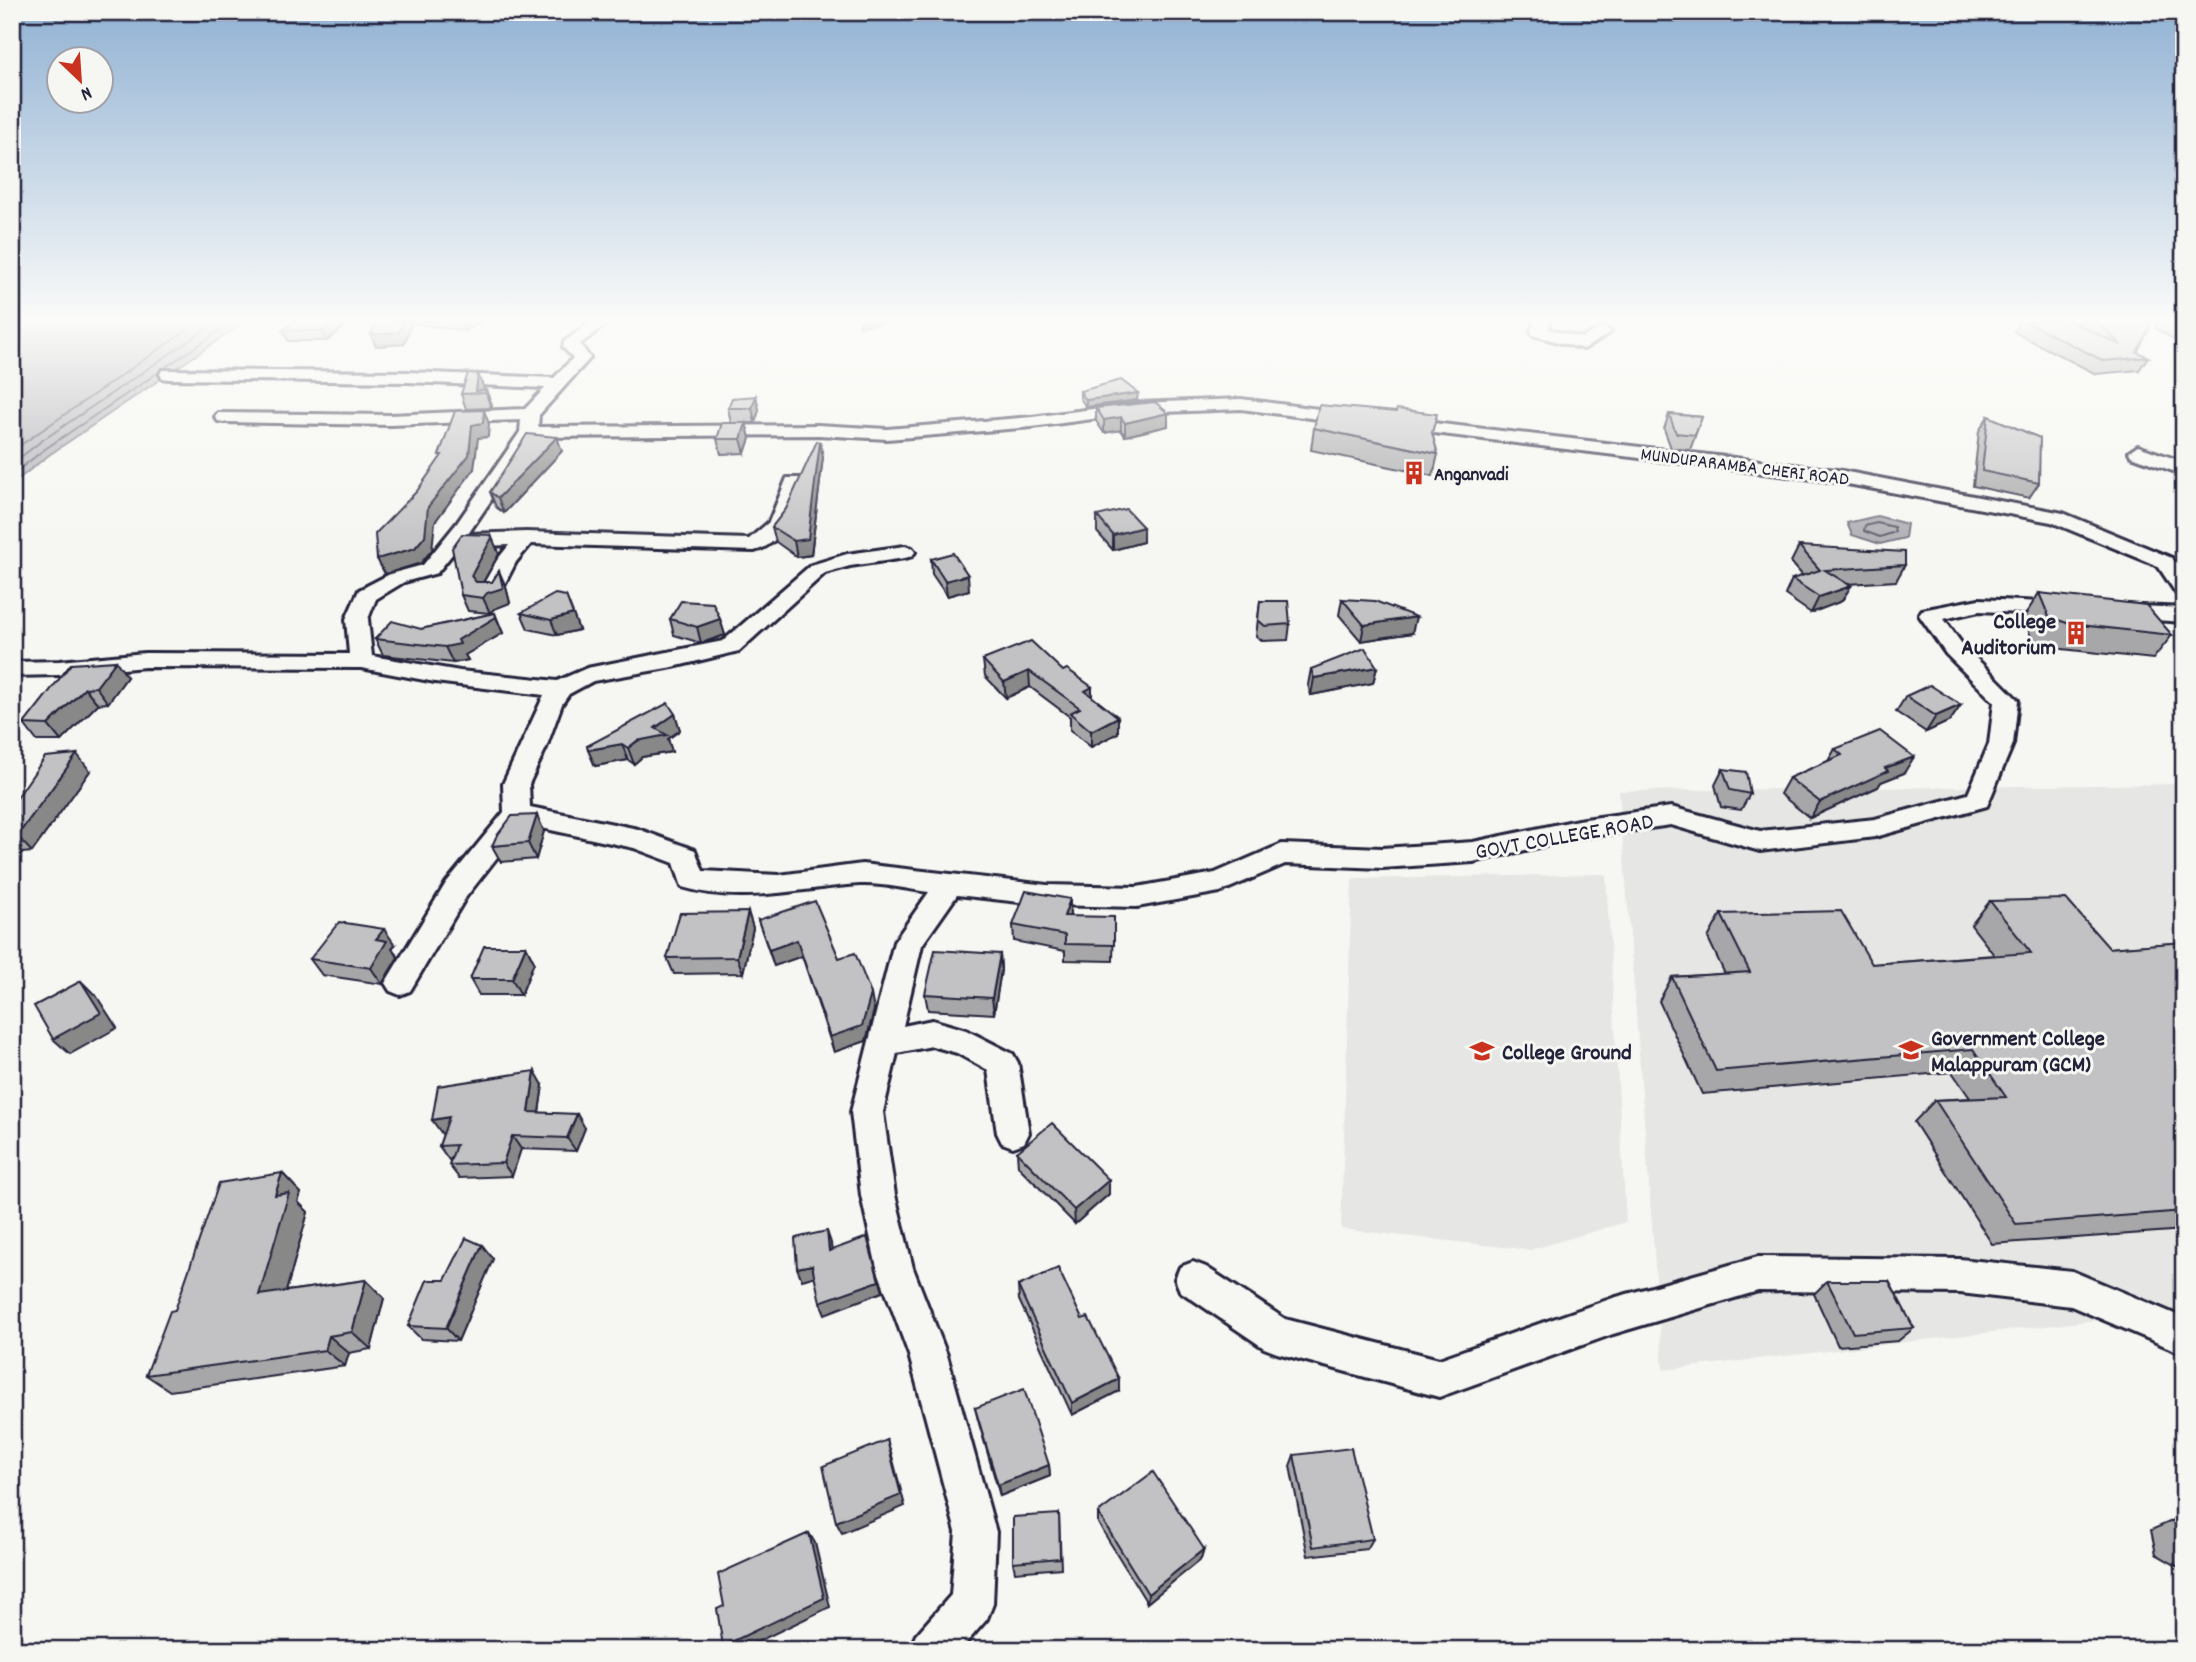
<svg xmlns="http://www.w3.org/2000/svg" width="2196" height="1662" font-family="Dekko,sans-serif">
  <style>
    .built { fill: #e6e6e4 }
    .water { fill: #adadb3; stroke: #757583; stroke-width: 2 }
    .lines { fill: none; stroke-linecap: round; stroke-linejoin: round }
    .shore { stroke: #5a5a6b; stroke-width: 2 }
    .minor-casing { stroke: #22223b; stroke-width: 6 }
    .primary-casing { stroke: #22223b; stroke-width: 6 }
    .minor { fill: #f6f6f2; fill-rule: evenodd }
    .primary { fill: #f6f6f2; fill-rule: evenodd }
    .wall { fill: #a7a7a9; stroke: #22223b; stroke-width: 2 }
    .shaded-wall { fill: #888889; stroke: #22223b; stroke-width: 2 }
    .building { fill: #c2c2c4; stroke: #22223b; stroke-width: 2 }
    .labels { text-anchor: middle; stroke-width: 6; stroke-linejoin: round; paint-order: stroke }
    .far-street-label { font-size: 19px; fill: #22223b; stroke: #f6f6f2 }
    .far-poi-label { font-size: 19px; font-weight: bold; fill: #22223b; stroke: #f6f6f2; text-anchor: start }
    .poi-label { font-size: 23px; font-weight: bold; fill: #22223b; stroke: #f6f6f2; text-anchor: start }
    .street-label { font-size: 23px; fill: #22223b; stroke: #f6f6f2 }
  </style>
  <rect width="100%" height="100%" fill="#f6f6f2"/>
  <filter id="ink" filterUnits="userSpaceOnUse"><feTurbulence type="fractalNoise" baseFrequency=".0143" numOctaves="2"/><feDisplacementMap in="SourceGraphic" scale="14" xChannelSelector="R" yChannelSelector="G"/><feConvolveMatrix kernelMatrix="1 2 1 2 8 2 1 2 1" color-interpolation-filters="sRGB"/></filter>
  <g filter="url(#ink)">
    <g class="built">
      <path d="M2184,784V1310L1663,1370L1619,791Z"/>
      <path d="M1606,874L1626,1222L1530,1250L1341,1229L1352,879Z"/>
    </g>
    <g class="water">
      <path d="M24,321H246L49,455L12,484V328Z"/>
      <path d="M1877,516L1907,524L1905,538L1880,544L1852,535L1847,523Z"/>
    </g>
    <g class="lines">
      <g class="shore">
        <path d="M164,368L234,321"/>
        <path d="M12,451L200,321"/>
        <path d="M12,464L40,442L218,321"/>
        <path d="M12,475L45,449L159,372"/>
        <path d="M1877,523L1894,527L1895,532L1880,537L1864,531L1865,526Z"/>
      </g>
      <g class="minor-casing">
        <g id="minor">
          <path d="M592,321H610L580,344L590,358L539,415L538,427L818,425L887,429L1032,417L1138,403L1241,399L1350,413L1359,418L1350,423L1241,409L1138,413L1032,427L887,439L818,435L534,437L468,534L526,532L749,539L769,522L787,478H801L804,482C794,509 786,543 754,551L531,544L516,562L499,595H483L480,590L497,560L509,545L458,547L437,573L404,582L376,599L368,619L372,656L460,671L557,681L587,668L723,641L811,565L847,554L905,546L912,548L915,552L912,556L905,558L850,566L825,573L739,651L673,667L593,681L569,694L562,704L546,748L529,784L530,807L638,829L695,850L703,871L779,875L862,864L1047,885L1137,887L1215,873L1282,844L1382,848L1473,842L1578,820L1671,807L1760,831L1875,819L1968,794L1989,744L1994,702L1946,654L1919,615L1922,610L1979,599L2063,603L2071,604L2074,609L2071,614L2063,615L1979,611L1944,619L1962,644L2018,700L2013,744L1987,806L1875,837L1760,851L1671,825L1578,838L1473,862L1382,868L1285,864L1220,892L1137,907L1047,905L957,895L922,945L903,1026L932,1020L966,1030L1013,1054L1018,1063L1029,1133L1024,1143L1013,1147L1002,1143L997,1133L988,1070L957,1053L932,1046L897,1053L883,1112L895,1195L913,1268L947,1355L996,1532L993,1604L987,1619L960,1650H909L916,1635L951,1595L956,1532L909,1355L877,1268L861,1195L851,1112L894,942L929,892C907,889 882,883 860,884C800,888 741,905 682,887L674,863L634,848L523,824L466,897L410,991L400,995L390,991L385,983L446,883L504,812L503,784L544,695L435,682L361,668L145,667L59,675L12,676V662L59,661L145,653L349,654L346,619L359,590L390,574L423,565L457,523L520,432L521,420L390,425L224,422L218,421L215,417L218,413L390,415L525,409L545,388L407,382L168,379L162,378L160,374L162,370L407,372L554,378L573,358L563,347L564,342Z"/>
          <path d="M1534,321H1550L1548,329L1582,338L1603,327L1611,332L1584,349L1533,335L1531,332Z"/>
          <path d="M1399,419L1837,470L2063,513L2172,558L2184,573V594L2176,593L2158,566L2051,522L1837,482L1393,428L1390,424Z"/>
          <path d="M2138,446L2184,462V475L2131,456L2129,452Z"/>
          <path d="M2119,605L2184,608V622L2111,617L2108,612L2111,607Z"/>
          <path d="M1758,1257L1960,1259L2072,1271L2184,1318V1354L2071,1306L1960,1293L1758,1291L1613,1334L1439,1397L1277,1353L1264,1348L1180,1291L1175,1279L1180,1267L1193,1262L1206,1267L1285,1319L1439,1359L1613,1298Z"/>
        </g>
      </g>
      <g class="primary-casing">
        <path id="primary" d="M2161,321H2184V341L2176,339Z"/>
      </g>
      <use href="#minor" class="minor"/>
      <use href="#primary" class="primary"/>
    </g>
    <g class="wall">
      <path d="M351,321L327,341H288L283,330Z"/>
      <path d="M377,321H483L465,331L412,323L404,344L376,346L371,335Z"/>
      <path d="M2020,321H2069L2083,327L2077,321H2153L2137,352L2148,357L2139,370L2096,374L2014,332Z"/>
      <path d="M2159,321H2178L2182,325L2173,339L2155,328Z"/>
      <path d="M2184,332V346L2177,342Z"/>
      <path d="M484,388V390H486L492,405L491,408L466,409L461,394Z"/>
      <path d="M1080,391L1137,400L1086,407L1080,398Z"/>
      <path d="M756,396L759,410L755,423H731L728,408Z"/>
      <path d="M1096,408L1168,413V426L1125,436L1121,430L1104,433L1096,421Z"/>
      <path d="M1669,414L1702,417L1690,450L1671,448L1664,429Z"/>
      <path d="M1988,416L2039,483L2029,498L1973,486L1979,431Z"/>
      <path d="M746,423L750,438L745,453L721,454L717,439Z"/>
      <path d="M1314,428L1438,454L1433,476L1311,450Z"/>
      <path d="M562,451L504,513L496,507L490,492Z"/>
      <path d="M823,457L811,555L797,557L776,542L772,527L786,509Z"/>
      <path d="M1097,516L1143,527V542L1113,550L1097,532Z"/>
      <path d="M1799,546L1905,565L1896,581L1848,584L1842,601L1811,613L1785,595L1792,579L1803,576L1791,562Z"/>
      <path d="M498,550L499,554L483,582L506,587L510,603L494,609L490,613L468,611L461,595Z"/>
      <path d="M931,559L969,590L947,596L932,574Z"/>
      <path d="M2039,593L2172,635L2153,659L2053,648L2032,640L2024,617Z"/>
      <path d="M566,596L579,630L557,635L528,629L521,613Z"/>
      <path d="M1342,599L1412,633L1361,641L1339,615Z"/>
      <path d="M1260,601L1290,624L1288,640L1263,641L1256,636Z"/>
      <path d="M495,613L503,633L465,655L468,660L453,663L383,655L375,639Z"/>
      <path d="M670,619H720L725,635L701,643L674,635Z"/>
      <path d="M983,660L1063,671L1092,687V697L1118,717V733L1091,747L1070,730V717L1030,687L1006,698L985,676Z"/>
      <path d="M71,664L127,677L108,703L98,704L61,741H37L24,724Z"/>
      <path d="M1377,667L1373,683L1311,695L1308,685L1311,669Z"/>
      <path d="M1906,696L1961,705L1950,721L1926,732L1896,712Z"/>
      <path d="M675,714L680,730L668,739L672,752L642,757L634,764L628,760L595,766L587,746Z"/>
      <path d="M1835,749L1904,773L1881,782L1878,787L1810,818L1780,794L1789,778L1828,761Z"/>
      <path d="M1723,769L1750,794L1741,810L1721,807L1715,785Z"/>
      <path d="M90,771L32,852L12,854V805Z"/>
      <path d="M544,831L536,859L501,862L492,846Z"/>
      <path d="M1070,899V917H1114L1113,961L1065,960V951L1014,941L1013,925Z"/>
      <path d="M1990,901L2109,948L2184,942V1230L1992,1244L1914,1122L1935,1100L1970,1098L1952,1072L1702,1094L1659,1001L1672,977L1725,974L1708,938L1721,914L1872,964L1994,955L1971,925Z"/>
      <path d="M748,912L753,928L743,973L674,974L667,958Z"/>
      <path d="M758,920L839,958L874,1010L866,1041L834,1052L802,956L774,966Z"/>
      <path d="M395,945L392,948L398,957L382,984L322,975L310,959Z"/>
      <path d="M526,946L534,962L521,995H479L470,979Z"/>
      <path d="M1000,954L1001,970L994,1014L928,1010L925,994Z"/>
      <path d="M543,1085L539,1112L585,1128L576,1151L521,1149L512,1176L459,1178L449,1165L451,1159L449,1160L439,1146L443,1134H442Z"/>
      <path d="M1017,1152L1109,1180V1194L1075,1224L1018,1166Z"/>
      <path d="M282,1173L301,1193L298,1202L308,1212L286,1291L366,1280L384,1298L371,1349L349,1353L345,1366L170,1391L146,1375L175,1310Z"/>
      <path d="M482,1245L493,1259L458,1341L421,1339L408,1326L445,1280Z"/>
      <path d="M1827,1281L1914,1328L1898,1341L1838,1346L1814,1294Z"/>
      <path d="M1018,1286L1082,1319L1119,1391L1072,1415L1019,1300Z"/>
      <path d="M975,1408L1049,1465L1050,1476L1000,1496L978,1420Z"/>
      <path d="M1294,1455L1373,1539L1367,1549L1308,1556L1290,1466Z"/>
      <path d="M1098,1513L1204,1549L1201,1559L1147,1603L1098,1523Z"/>
      <path d="M1059,1514L1061,1568L1015,1572L1013,1562Z"/>
      <path d="M2174,1520L2184,1523V1570L2156,1554L2151,1530Z"/>
    </g>
    <g class="shaded-wall">
      <path d="M335,321H351L327,341L322,331Z"/>
      <path d="M404,321H411L412,323L404,344L376,346L371,335Z"/>
      <path d="M461,321H483L465,331Z"/>
      <path d="M860,321H898L860,326Z"/>
      <path d="M478,374L484,388L483,393L476,391Z"/>
      <path d="M486,390L492,405L491,408L486,393Z"/>
      <path d="M1138,393L1137,400L1086,407V400Z"/>
      <path d="M756,396L759,410L755,423L752,408Z"/>
      <path d="M484,410L489,424L488,437L478,438L474,469L435,522L432,550L421,563L385,574L377,559L428,507L472,425Z"/>
      <path d="M1168,413V426L1125,436V423Z"/>
      <path d="M1121,417V430L1104,433V420Z"/>
      <path d="M746,423L750,438L745,453L741,439Z"/>
      <path d="M557,437L562,451L504,513L498,498Z"/>
      <path d="M820,442L823,457L811,555L797,557L794,541Z"/>
      <path d="M1143,527V542L1113,550V535Z"/>
      <path d="M491,535L499,554L478,591L471,576Z"/>
      <path d="M499,571L506,587L510,603L494,609L490,613L483,598Z"/>
      <path d="M968,575L969,590L947,596L945,581Z"/>
      <path d="M1851,586L1842,601L1811,613L1819,597Z"/>
      <path d="M573,614L579,630L557,635L551,620Z"/>
      <path d="M496,617L503,633L465,655L468,660L453,663L445,647Z"/>
      <path d="M1416,617L1412,633L1361,641L1364,625Z"/>
      <path d="M720,619L725,635L701,643L697,627Z"/>
      <path d="M116,661L127,677L108,703L96,687Z"/>
      <path d="M1377,667L1373,683L1311,695L1314,678Z"/>
      <path d="M1029,671L1030,687L1006,698L1004,682Z"/>
      <path d="M1092,687V703L1085,691Z"/>
      <path d="M85,688L98,704L61,741L48,725Z"/>
      <path d="M1961,705L1950,721L1926,732L1936,716Z"/>
      <path d="M675,714L680,730L668,739L672,752L642,757L634,764L628,748Z"/>
      <path d="M1118,717V733L1091,747V731Z"/>
      <path d="M622,744L628,760L595,766L588,750Z"/>
      <path d="M77,754L90,771L32,852L17,836Z"/>
      <path d="M1914,757L1904,773L1881,782L1878,787L1810,818L1820,802L1885,768Z"/>
      <path d="M537,815L544,831L536,859L528,843Z"/>
      <path d="M1070,899V915L1064,932V916Z"/>
      <path d="M748,912L753,928L743,973L737,957Z"/>
      <path d="M384,929L395,945L392,948L398,957L382,984L371,968L376,939Z"/>
      <path d="M797,940L802,956L774,966L769,950Z"/>
      <path d="M526,946L534,962L521,995L512,979Z"/>
      <path d="M1000,954L1001,970L994,1014L992,998Z"/>
      <path d="M81,981L97,997L117,1028L70,1054L53,1039Z"/>
      <path d="M871,994L874,1010L866,1041L834,1052L830,1037Z"/>
      <path d="M535,1071L543,1085L537,1125L529,1112Z"/>
      <path d="M577,1114L585,1128L576,1151L567,1138Z"/>
      <path d="M449,1117L459,1131L442,1134L432,1120Z"/>
      <path d="M512,1136L521,1149L512,1176L503,1163Z"/>
      <path d="M282,1173L301,1193L298,1202L308,1212L280,1313L259,1295L275,1195Z"/>
      <path d="M1109,1180V1194L1075,1224L1074,1210Z"/>
      <path d="M827,1231L831,1243L833,1263L829,1251Z"/>
      <path d="M867,1237L883,1292L825,1314L820,1302Z"/>
      <path d="M482,1245L493,1259L458,1341L446,1328Z"/>
      <path d="M812,1265L816,1276L802,1280L797,1268Z"/>
      <path d="M366,1280L384,1298L371,1349L352,1332Z"/>
      <path d="M329,1336L349,1353L345,1366L325,1350Z"/>
      <path d="M1119,1379V1391L1072,1415V1403Z"/>
      <path d="M887,1440L891,1452L905,1506L842,1533L836,1522Z"/>
      <path d="M1049,1465L1050,1476L1000,1496L998,1485Z"/>
      <path d="M809,1533L815,1543L830,1607L740,1650H727L723,1646Z"/>
      <path d="M1204,1549L1201,1559L1147,1603L1148,1594Z"/>
    </g>
    <g class="building">
      <path d="M297,321H335L322,331L283,330Z"/>
      <path d="M377,321H404L399,332L371,335Z"/>
      <path d="M2024,321H2069L2121,345L2097,321H2153L2137,352L2148,357L2104,361Z"/>
      <path d="M468,373L478,374L476,391L486,390V393L461,394Z"/>
      <path d="M1121,380L1138,393L1086,400L1080,391Z"/>
      <path d="M756,396L752,408H728L732,398Z"/>
      <path d="M1155,402L1168,413L1125,423L1121,417L1104,420L1096,408Z"/>
      <path d="M1319,405L1396,412L1397,409L1437,414L1432,433L1438,454L1314,428Z"/>
      <path d="M484,410L483,423L472,425L469,455L428,507L425,536L415,548L377,559L375,534L417,491L442,455H439L455,411Z"/>
      <path d="M1669,414L1702,417L1695,435L1676,433Z"/>
      <path d="M1988,416L2040,438L2039,483L1982,471Z"/>
      <path d="M722,423H746L741,439H717Z"/>
      <path d="M527,434L557,437L498,498L490,492Z"/>
      <path d="M817,441L820,442L808,539L794,541L772,527L786,509Z"/>
      <path d="M1126,509L1143,527L1113,535L1097,516Z"/>
      <path d="M462,534L491,535L492,538L471,576L476,582H492L499,571L503,588L487,593L483,598L461,595L452,548Z"/>
      <path d="M1799,546L1905,552V565L1825,570L1851,586L1819,597L1792,579L1820,570Z"/>
      <path d="M953,553L968,575L945,581L931,559Z"/>
      <path d="M2039,593L2146,605L2172,635L2070,624L2049,617Z"/>
      <path d="M555,594L566,596L573,614L551,620L521,613Z"/>
      <path d="M1342,599L1375,601L1416,617L1364,625Z"/>
      <path d="M681,601L713,603L720,619L697,627L670,619Z"/>
      <path d="M1260,601H1288L1290,624L1265,626L1258,620Z"/>
      <path d="M495,613L496,617L458,640L460,644L445,647L375,639L392,621L421,629Z"/>
      <path d="M1031,641L1063,671L1067,669L1092,687L1085,691L1118,717L1091,731L1070,713L1080,708L1029,671L1004,682L983,660Z"/>
      <path d="M1365,648L1377,667L1314,678L1311,669Z"/>
      <path d="M116,661L96,687L85,688L48,725L24,724L71,664Z"/>
      <path d="M1930,685L1961,705L1936,716L1906,696Z"/>
      <path d="M668,703L675,714L655,728L667,735L637,741L628,748L622,744L588,750L587,746Z"/>
      <path d="M1880,731L1914,757L1885,768L1888,771L1820,802L1789,778L1842,755L1835,749Z"/>
      <path d="M77,754L17,836L12,837V805L45,757Z"/>
      <path d="M1723,769L1746,772L1750,794L1730,790Z"/>
      <path d="M537,815L528,843L492,846L496,837L512,816Z"/>
      <path d="M1026,891L1070,899L1064,916L1114,917V945L1065,944V935L1013,925Z"/>
      <path d="M2066,899L2109,948L2184,942V1211L2016,1224L1935,1100L2006,1097L1973,1049L1716,1071L1672,977L1750,972L1721,914L1841,911L1872,964L2031,953L1990,901Z"/>
      <path d="M815,901L839,958L855,953L871,994L862,1026L830,1037L797,940L769,950L758,920Z"/>
      <path d="M748,912L737,957L667,958L680,913Z"/>
      <path d="M339,922L384,929L376,939L387,941L371,968L310,959Z"/>
      <path d="M484,946H526L512,979H470Z"/>
      <path d="M935,950L1000,954L992,998L925,994Z"/>
      <path d="M81,981L101,1013L53,1039L34,1006Z"/>
      <path d="M535,1071L529,1112L577,1114L567,1138L512,1136L503,1163L449,1165L456,1145L439,1146L449,1117L432,1120L438,1086Z"/>
      <path d="M1052,1123L1109,1180L1074,1210L1017,1152Z"/>
      <path d="M282,1173L275,1195L289,1193L259,1295L366,1280L352,1332L329,1336L325,1350L146,1375L170,1311L175,1310L219,1183Z"/>
      <path d="M827,1231L829,1251L867,1237L879,1281L820,1302L812,1265L797,1268L795,1238Z"/>
      <path d="M466,1238L482,1245L446,1328L408,1326L427,1280H445Z"/>
      <path d="M1058,1268L1082,1319L1088,1317L1119,1379L1072,1403L1018,1286Z"/>
      <path d="M1827,1281H1889L1914,1328L1853,1333Z"/>
      <path d="M1024,1389L1049,1465L998,1485L975,1408Z"/>
      <path d="M887,1440L901,1495L836,1522L823,1466Z"/>
      <path d="M1351,1448L1373,1539L1313,1547L1294,1455Z"/>
      <path d="M1153,1472L1204,1549L1148,1594L1098,1513Z"/>
      <path d="M1059,1514L1060,1558L1013,1562V1517Z"/>
      <path d="M2174,1520L2184,1523V1547L2179,1544Z"/>
      <path d="M809,1533L824,1598L723,1646L717,1609L724,1606L718,1574Z"/>
    </g>
  </g>
  <linearGradient id="sky" x2="0" y2="1"><stop stop-color="#90b1d3"/><stop offset="0.58" stop-color="#fbfbf9"/><stop offset="1" stop-color="#fbfbf9" stop-opacity="0"/></linearGradient>
  <rect width="2196" height="553" fill="url(#sky)"/>
  <defs>
    <g id="building-bare" transform="scale(1.89)"><path d="M-4-6H4V6H1V3H-1V6H-4ZM-2.5-4.3h1.7v1.8h-1.7ZM.8-4.3h1.7v1.8H.8ZM-2.5-1h1.7V.8h-1.7ZM.8-1h1.7V.8H.8Z" fill="#c8321e" stroke="#f6f6f2" stroke-width="2.5" paint-order="stroke"/></g>
    <g id="university-bare" transform="scale(1.89)"><path d="M0-5L7-2L0 1L-7-2ZM-4 1L0 2.5L4 1V4Q0 6-4 4Z" fill="#c8321e" stroke="#f6f6f2" stroke-width="2.5" paint-order="stroke"/></g>
  </defs>
  <g fill-rule="evenodd">
    <use href="#building-bare" x="1414" y="473"/>
    <use href="#building-bare" x="2076" y="633"/>
    <use href="#university-bare" x="1911" y="1050"/>
    <use href="#university-bare" x="1482" y="1051"/>
  </g>
  <g class="labels">
    <g class="far-street-label">
      <text transform="translate(1745 465) rotate(7)" y="7">MUNDUPARAMBA CHERI ROAD</text>
    </g>
    <g class="far-poi-label">
      <text x="1434" y="480">Anganvadi</text>
    </g>
    <g class="poi-label">
      <text x="2056" y="628" text-anchor="end">College<tspan x="2056" dy="26">Auditorium</tspan></text>
      <text x="1931" y="1045">Government College<tspan x="1931" dy="26">Malappuram (GCM)</tspan></text>
      <text x="1502" y="1059">College Ground</text>
    </g>
    <g class="street-label">
      <text transform="translate(1564 835) rotate(-10)" y="8">GOVT COLLEGE ROAD</text>
    </g>
  </g>
  <rect width="2196" height="1662" fill="none" stroke="#f6f6f2" stroke-width="42"/>
  <rect x="21" y="21" width="2154" height="1620" fill="none" stroke="#22223b" stroke-width="2.5" filter="url(#ink)"/>
  <g transform="translate(80 80) rotate(155)"><circle r="33" fill="#f6f6f2" stroke="#a1a1a9" stroke-width="2"/>
  <path d="M0-5L12 26L0 18L-12 26Z" fill="#c8321e"/>
  <text y="-10" font-size="19" font-weight="bold" text-anchor="middle" fill="#22223b">N</text>
  </g>
</svg>
